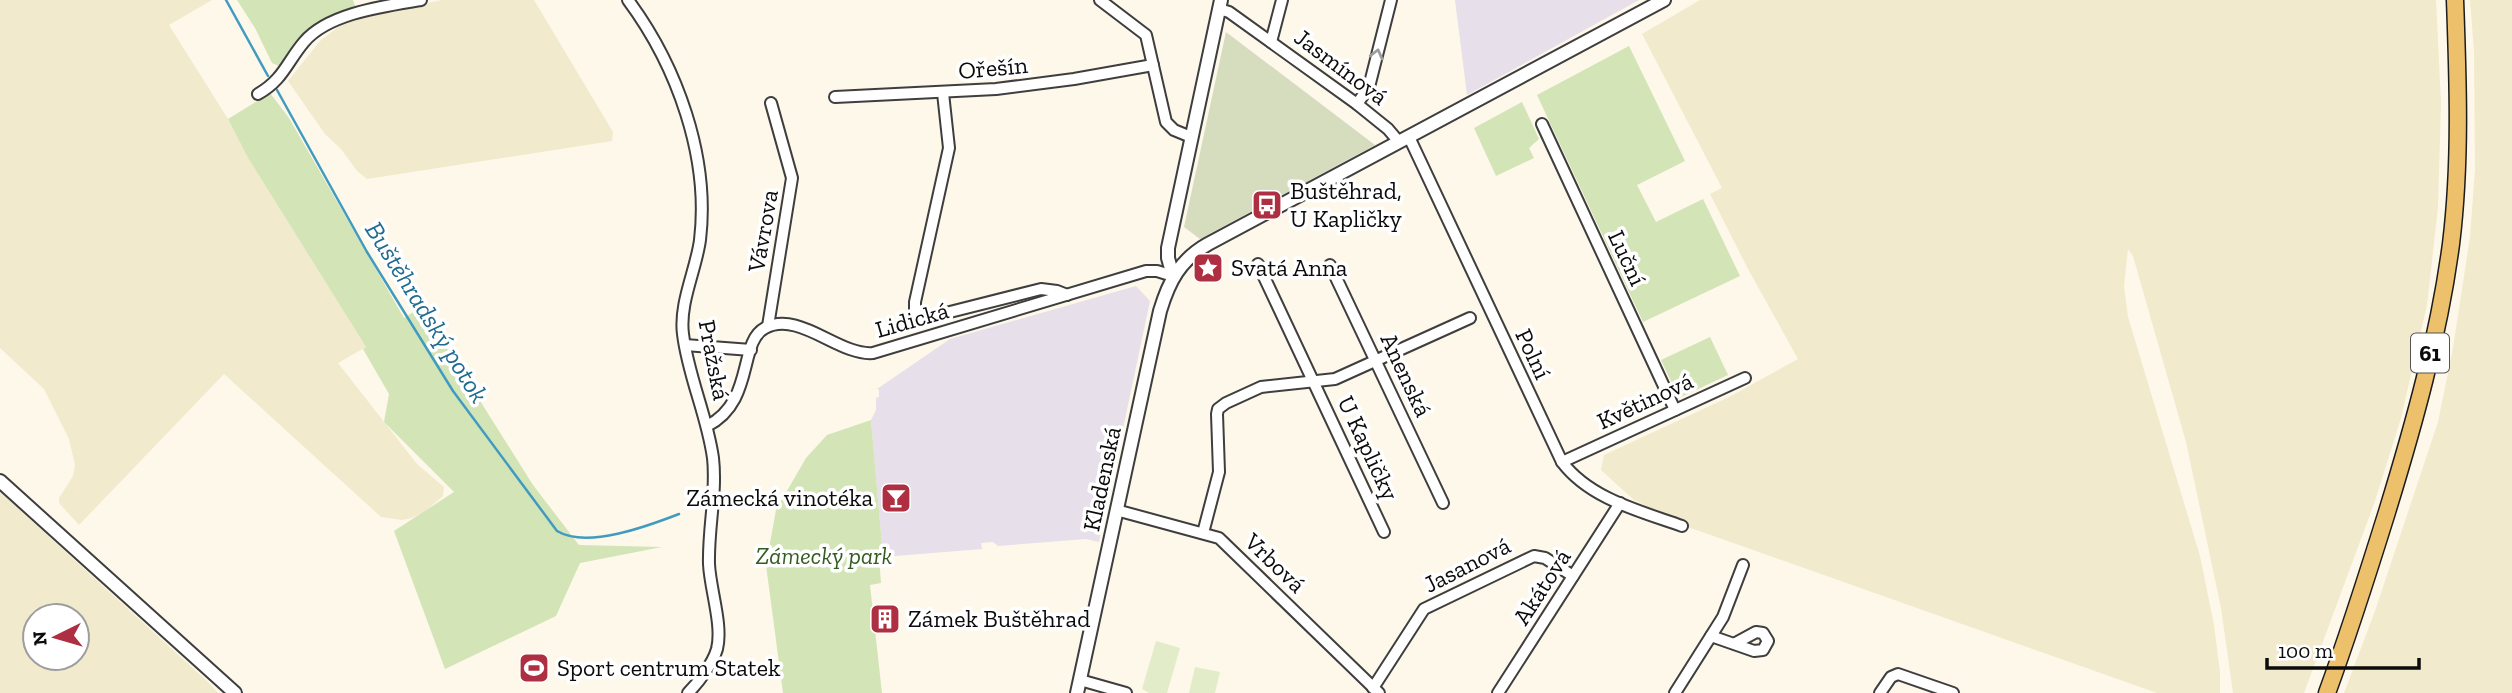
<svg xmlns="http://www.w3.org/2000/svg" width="2512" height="693" font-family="'Zilla Slab',serif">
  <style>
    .industrial { fill: #e7dfe9 }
    .farmland { fill: #f1eacd; fill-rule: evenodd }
    .green { fill: #d3e4b7 }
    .cemetery { fill: #d6dcbe }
    .pitch { fill: #e3ecc8 }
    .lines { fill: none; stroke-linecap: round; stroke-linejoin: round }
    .stream { stroke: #419bc1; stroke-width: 2.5 }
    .minor-casing { stroke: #3e3e3e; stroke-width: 14 }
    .tertiary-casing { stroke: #3e3e3e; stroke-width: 16 }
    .primary-casing { stroke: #1c1c1c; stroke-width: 19 }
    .minor { stroke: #fff; stroke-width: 10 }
    .tertiary { stroke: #fff; stroke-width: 12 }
    .primary { stroke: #edc06b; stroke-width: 16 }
    .oneway { stroke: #9d9d9d }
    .labels { text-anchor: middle; stroke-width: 7; stroke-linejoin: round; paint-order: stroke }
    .shield { fill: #fff; stroke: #545454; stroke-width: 2 }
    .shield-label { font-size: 23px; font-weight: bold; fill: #0b0b0b }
    .street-label { font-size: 24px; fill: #0b0b0b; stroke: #fff }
    .poi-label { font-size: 24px; fill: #0b0b0b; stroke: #fff; text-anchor: start }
    .park-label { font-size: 24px; font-style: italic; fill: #345c21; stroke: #fff }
    .water-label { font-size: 26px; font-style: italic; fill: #206b91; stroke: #fff }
  </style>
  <rect width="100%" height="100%" fill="#fdf8ea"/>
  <g class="industrial">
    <path d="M1455,0H1639L1467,95Z"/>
    <path d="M1136,286L1150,301L1099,542L1086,539L998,546L993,542L981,543L982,549L883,557L871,420L876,410V398L879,397V390L877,389L950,339Z"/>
  </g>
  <g class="farmland">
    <path d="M0,0H212L169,25L228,119L248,158L366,347L338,363L417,464L444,487L443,496L424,512L412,518L402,520L381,517L224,374L79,525L59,503V498L73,476L75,465L69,439L44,389L0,348Z"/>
    <path d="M442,0H534L613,132L612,141L367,179L357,171L341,149L325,134L288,81L320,41L342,24L384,12Z"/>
    <path d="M1700,0H2436L2441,103L2438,207L2427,305L2401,418L2375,501L2304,693H2233L2221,608L2186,442L2133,256L2128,249L2124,286L2128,317L2200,556L2214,625L2220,672V693H2157L1688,527L1634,500L1601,470L1604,455L1729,397L1798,359L1748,269L1710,194L1722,188L1642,34Z"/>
    <path d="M2470,0H2512V693H2344L2375,611L2438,422L2453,348L2470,237L2475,170L2474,51Z"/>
    <path d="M0,492L208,682L218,693H0ZM35,616H77V658H35Z"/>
  </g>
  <g class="green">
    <path d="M237,0H353L355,6C313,19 305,35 279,66L272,63L255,28Z"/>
    <path d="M1629,46L1685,161L1637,185L1656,222L1703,199L1740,276L1643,322L1537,95Z"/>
    <path d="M270,93L289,118L404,318L421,307L533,485L579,545L662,547L580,563L556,616L445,669L394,531L454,492L384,422L389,394L363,349L366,347L248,158L228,119Z"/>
    <path d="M1522,102L1539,139L1529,148L1534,158L1496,176L1474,128Z"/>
    <path d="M1710,337L1728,375L1679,398L1661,360Z"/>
    <path d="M871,420L883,557L879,558L881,583L870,585L882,693H783L766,565L776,510L806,458L827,435Z"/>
  </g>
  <path class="cemetery" d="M1226,32L1375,145L1200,239L1184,227Z"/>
  <g class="pitch">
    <path d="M1156,641L1180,648L1167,693H1149L1142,689Z"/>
    <path d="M1195,667L1220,672L1215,693H1189Z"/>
  </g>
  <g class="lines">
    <g class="stream">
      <path d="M226,0L268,76"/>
      <path d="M277,90L367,252L453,391L557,531C587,549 648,526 679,514"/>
    </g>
    <g class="minor-casing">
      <g id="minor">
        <path d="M628,0C677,66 710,157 700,240C696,270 679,303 683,334C688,376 707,415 713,458C717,493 708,528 709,564C710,589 723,625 717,649C713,663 699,682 688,693"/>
        <path d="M1100,0L1146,35L1166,122L1174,130L1191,137"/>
        <path d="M1219,9L1229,12L1357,104L1388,129L1399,142"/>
        <path d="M1271,42L1282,0"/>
        <path d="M943,93L949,148L915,302V316L930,317L1041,289L1057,291L1067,295"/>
        <path d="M258,94C283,80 287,62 304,42C328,13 385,6 421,0"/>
        <path d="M835,97L996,89L1074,79L1153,65"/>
        <path d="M1357,104L1369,87L1391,0"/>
        <path d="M1542,124L1675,410"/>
        <path d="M1409,137L1562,462C1590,499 1640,511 1682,526"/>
        <path d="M1258,264L1384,532"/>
        <path d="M1330,265L1443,503"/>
        <path d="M768,326L792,178L771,103"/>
        <path d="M685,345L751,350"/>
        <path d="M707,426C755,402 738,342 765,328C799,310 839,356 873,353L1146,271H1157L1173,276"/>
        <path d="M1562,462L1745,378"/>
        <path d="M1116,510L1219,538L1379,693"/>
        <path d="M1203,533L1219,472L1217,414L1218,409L1226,403L1261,387L1335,379L1470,318"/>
        <path d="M1711,636L1754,651L1763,650L1768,641L1763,633L1756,632L1734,644"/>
        <path d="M1080,680L1126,693"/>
        <path d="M1373,688L1424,609L1534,556L1545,558L1573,576"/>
        <path d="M1498,693L1620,503"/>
        <path d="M1675,693L1723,617L1743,565"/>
        <path d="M1880,693L1891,677L1898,674L1953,693"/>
      </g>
    </g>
    <g class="tertiary-casing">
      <g id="tertiary">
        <path d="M1173,276L1168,258V248L1221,0"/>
        <path d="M0,481L235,693"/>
        <path d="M1077,693L1160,311C1169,281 1180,260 1208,244L1664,0"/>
      </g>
    </g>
    <g class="primary-casing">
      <path id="primary" d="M2327,693C2349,633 2368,573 2387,512C2414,424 2439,335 2451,244C2461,163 2458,81 2455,0"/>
    </g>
    <use href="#minor" class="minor"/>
    <use href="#tertiary" class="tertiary"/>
    <use href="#primary" class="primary"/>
  </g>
  <defs><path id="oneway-chevron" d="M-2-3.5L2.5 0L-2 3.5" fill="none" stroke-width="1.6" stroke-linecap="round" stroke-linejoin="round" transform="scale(1.75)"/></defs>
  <use class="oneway" href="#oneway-chevron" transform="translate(1377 54) rotate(-76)"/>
  <defs>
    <g id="bus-square" transform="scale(1.575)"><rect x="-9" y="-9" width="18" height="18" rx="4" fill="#ae2f42" stroke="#fff"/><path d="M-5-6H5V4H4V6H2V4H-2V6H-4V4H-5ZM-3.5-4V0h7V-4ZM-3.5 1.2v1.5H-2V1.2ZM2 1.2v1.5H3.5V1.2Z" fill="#fff"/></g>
    <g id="sight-square" transform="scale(1.575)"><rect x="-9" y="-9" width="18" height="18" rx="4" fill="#ae2f42" stroke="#fff"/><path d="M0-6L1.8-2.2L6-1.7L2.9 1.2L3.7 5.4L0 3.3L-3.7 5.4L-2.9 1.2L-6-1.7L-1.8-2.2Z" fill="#fff"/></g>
    <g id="bar-square" transform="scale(1.575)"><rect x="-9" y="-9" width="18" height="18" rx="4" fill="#ae2f42" stroke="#fff"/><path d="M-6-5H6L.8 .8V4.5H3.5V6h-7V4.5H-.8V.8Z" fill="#fff"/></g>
    <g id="building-square" transform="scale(1.575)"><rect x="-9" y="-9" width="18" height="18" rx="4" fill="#ae2f42" stroke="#fff"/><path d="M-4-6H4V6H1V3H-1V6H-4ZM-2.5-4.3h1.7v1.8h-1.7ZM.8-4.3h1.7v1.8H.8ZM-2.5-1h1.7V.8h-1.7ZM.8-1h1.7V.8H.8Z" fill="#fff"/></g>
    <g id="stadium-square" transform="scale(1.575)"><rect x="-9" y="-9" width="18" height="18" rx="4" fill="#ae2f42" stroke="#fff"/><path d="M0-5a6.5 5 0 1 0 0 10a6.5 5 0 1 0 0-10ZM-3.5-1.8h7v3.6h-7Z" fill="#fff"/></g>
  </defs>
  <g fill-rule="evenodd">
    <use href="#bus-square" x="1267" y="205"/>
    <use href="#sight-square" x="1208" y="268"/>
    <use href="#bar-square" x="896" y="498"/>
    <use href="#building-square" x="885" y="619"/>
    <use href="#stadium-square" x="534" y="668"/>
  </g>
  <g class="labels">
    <rect class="shield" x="2411" y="333.5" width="38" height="39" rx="5"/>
    <g class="shield-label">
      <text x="2430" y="361">61</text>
    </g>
    <g class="street-label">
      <text transform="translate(1341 67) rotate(37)" y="8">Jasmínová</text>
      <text transform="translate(993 68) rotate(-5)" y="8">Ořešín</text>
      <text transform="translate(763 231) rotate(-80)" y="8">Vávrova</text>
      <text transform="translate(1627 258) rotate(65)" y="8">Luční</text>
      <text transform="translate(912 320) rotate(-16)" y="8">Lidická</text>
      <text transform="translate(1533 354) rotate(65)" y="8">Polní</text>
      <text transform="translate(714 360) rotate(79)" y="8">Pražská</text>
      <text transform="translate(1406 375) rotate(65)" y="8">Anenská</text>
      <text transform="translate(1645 401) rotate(-25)" y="8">Květinová</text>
      <text transform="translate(1368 448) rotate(65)" y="8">U Kapličky</text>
      <text transform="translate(1102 479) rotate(-78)" y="8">Kladenská</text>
      <text transform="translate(1275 563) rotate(44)" y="8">Vrbová</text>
      <text transform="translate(1467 565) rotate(-27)" y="8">Jasanová</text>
      <text transform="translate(1542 587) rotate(-57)" y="8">Akátová</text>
    </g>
    <g class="poi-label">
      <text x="1290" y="199">Buštěhrad,<tspan x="1290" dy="28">U Kapličky</tspan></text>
      <text x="1231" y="276">Svatá Anna</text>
      <text x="873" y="506" text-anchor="end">Zámecká vinotéka</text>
      <text x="908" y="627">Zámek Buštěhrad</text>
      <text x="557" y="676">Sport centrum Statek</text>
    </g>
    <g class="park-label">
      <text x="824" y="564">Zámecký park</text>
    </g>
    <g class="water-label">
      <text transform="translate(427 312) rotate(58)" y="9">Buštěhradský potok</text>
    </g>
  </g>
  <g transform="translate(56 637) rotate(265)"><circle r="33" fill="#ffffff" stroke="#9d9d9d" stroke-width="2"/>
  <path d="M0-5L12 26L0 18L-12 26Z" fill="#ae2f42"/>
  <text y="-10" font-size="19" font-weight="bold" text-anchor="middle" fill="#0b0b0b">N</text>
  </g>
  <path d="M2267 658v10h152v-10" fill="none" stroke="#0b0b0b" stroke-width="3.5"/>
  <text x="2278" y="658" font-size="21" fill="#0b0b0b" stroke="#ffffff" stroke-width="5" paint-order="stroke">100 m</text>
</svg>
